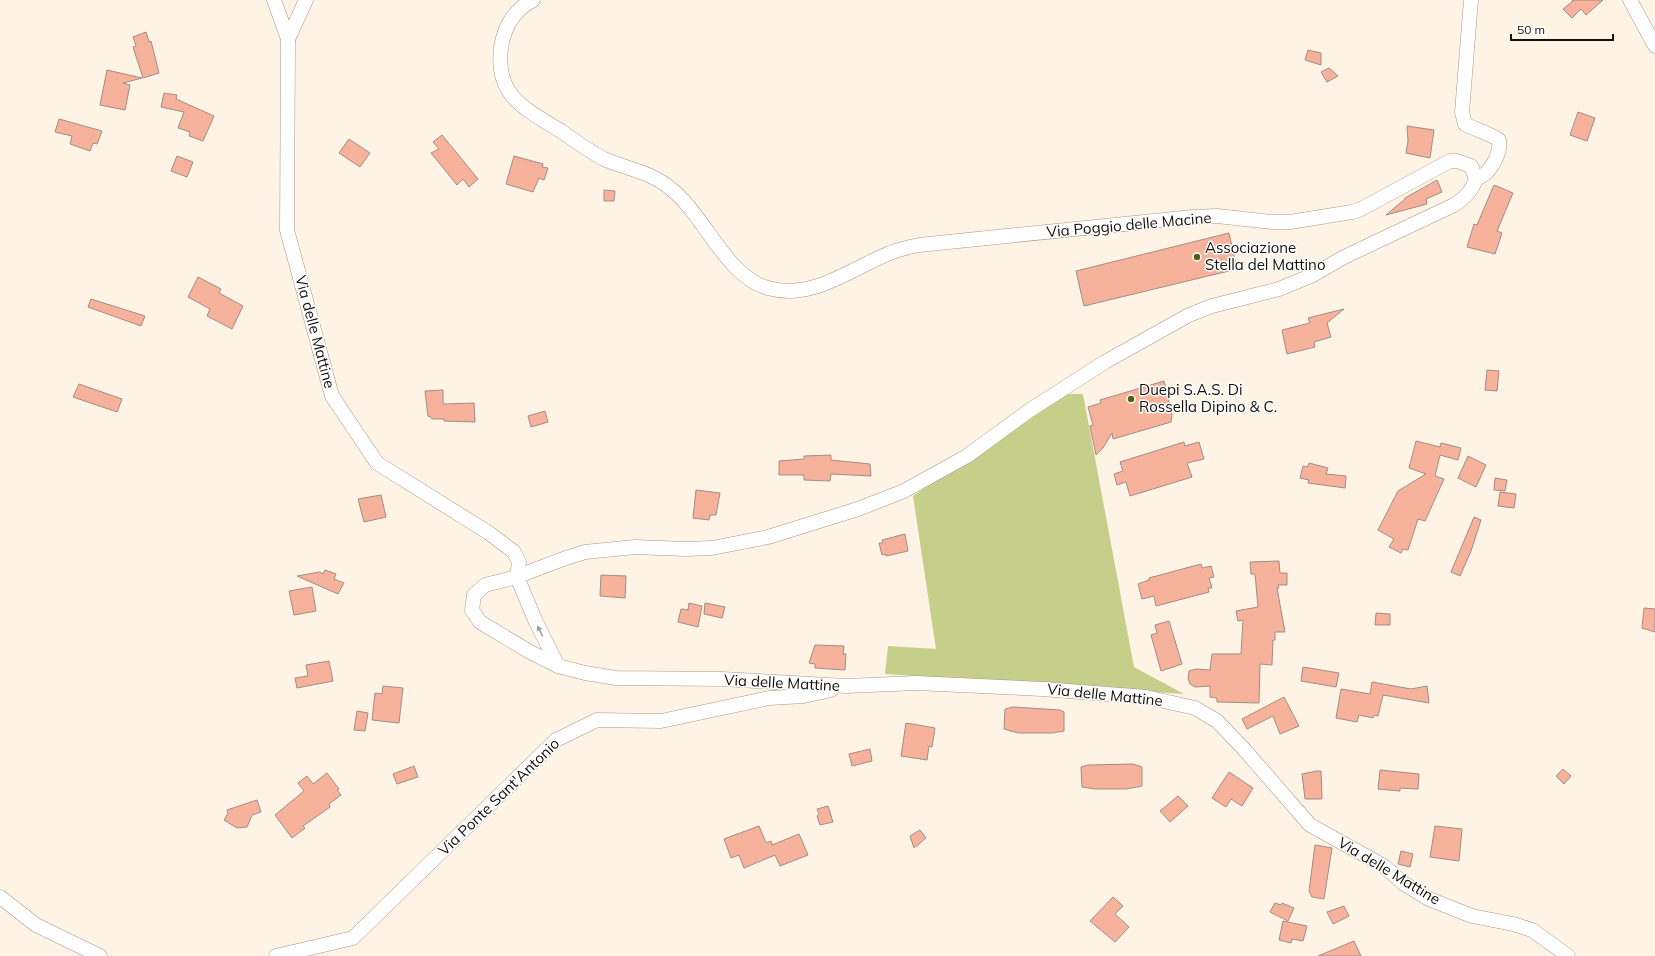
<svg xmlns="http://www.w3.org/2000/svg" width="1655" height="956" font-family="Mulish,sans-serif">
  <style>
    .green { fill: #c6cf8a }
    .building { fill: #f7b29c; stroke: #a18c85 }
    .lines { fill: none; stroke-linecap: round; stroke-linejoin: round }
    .street-casing { stroke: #a59888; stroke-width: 15 }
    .street { stroke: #fff; stroke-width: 14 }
    .oneway { fill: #a19f9d }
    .poi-dot { fill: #4d620d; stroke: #fff; stroke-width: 1.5 }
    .labels { text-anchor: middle; stroke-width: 3; stroke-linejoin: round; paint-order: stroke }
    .street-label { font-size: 15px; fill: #130f09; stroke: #fff }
    .poi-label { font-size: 15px; fill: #130f09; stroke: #fff; text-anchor: start }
  </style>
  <rect width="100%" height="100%" fill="#fef3e5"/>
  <path class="green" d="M1065,394H1083L1134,667L1184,694L885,674L888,646L936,649L913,496Z"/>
  <g class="building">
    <path d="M1572,0H1603L1586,15L1581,9L1572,18L1563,9L1573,1Z"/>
    <path d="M146,32L149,42L151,41L159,73L143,78L133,47L136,46L133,37Z"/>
    <path d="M1308,50L1321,53V65L1305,60Z"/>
    <path d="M1329,68L1338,76L1327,82L1321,72Z"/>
    <path d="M107,70L142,78L123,83L130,85L125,110L100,105Z"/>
    <path d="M164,93L177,95L176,99L214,116L203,141L189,136L190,132L178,128L184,112L161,107Z"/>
    <path d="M1578,112L1595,118L1587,141L1570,135Z"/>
    <path d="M59,119L102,131L97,144L93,143L90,151L70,144L72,136L55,132Z"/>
    <path d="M1407,126L1434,130L1430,158L1406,153L1408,141Z"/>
    <path d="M442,135L478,179L469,187L463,179L457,185L431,153L439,149L433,142Z"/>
    <path d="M349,139L370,153L360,167L339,153Z"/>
    <path d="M177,156L193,162L187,177L171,171Z"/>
    <path d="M514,156L543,164L542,167L548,168L544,180L539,178L533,192L506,184Z"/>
    <path d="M1437,180L1442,192L1426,199L1427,204L1386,215L1405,199V198Z"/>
    <path d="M1494,185L1513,193L1497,231L1502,233L1495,254L1467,247L1474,224L1477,225Z"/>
    <path d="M604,190L615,191L614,201H604Z"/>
    <path d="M1229,233L1237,269L1084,306L1076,271Z"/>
    <path d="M198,277L221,289L219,293L243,306L232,329L207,316L210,309L188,297Z"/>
    <path d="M91,299L145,316L141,326L88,307Z"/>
    <path d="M1344,309L1327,323L1331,337L1314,342L1315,347L1287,354L1282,330L1310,323L1308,318Z"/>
    <path d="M1487,370L1499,371L1497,391L1485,390Z"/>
    <path d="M1164,381L1172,415L1171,422L1113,439L1112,433L1103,448L1096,455L1090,426L1093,425L1088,407L1101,403L1100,400Z"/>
    <path d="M79,384L122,399L117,412L73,397Z"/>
    <path d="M443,390V404L474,403L475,422L444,421V419H432L431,417L428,416L425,391Z"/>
    <path d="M545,411L548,422L531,427L528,416Z"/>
    <path d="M1416,441L1440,447L1441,443L1461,448L1458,460L1440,455L1435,476L1444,479L1425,521L1418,519L1408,550L1403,549L1401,553L1389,547L1394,539L1378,530L1398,491L1426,474L1409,468Z"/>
    <path d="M1184,442L1185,446L1199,442L1204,459L1187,463L1192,477L1130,496L1126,482L1117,485L1114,474L1123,471L1120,462Z"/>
    <path d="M831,455V460L870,464L871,476L831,474L830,481L804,480V475H779V461L804,459V456Z"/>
    <path d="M1468,456L1486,465L1476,487L1458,478Z"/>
    <path d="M1309,463L1328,468L1326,474L1346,476L1345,488L1308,483L1309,480L1300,478L1303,466L1308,467Z"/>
    <path d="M1495,478L1507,480L1505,491L1494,490Z"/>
    <path d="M696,490L720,493L716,515H710L709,520L693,518Z"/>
    <path d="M1500,492L1516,494L1514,508L1498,506Z"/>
    <path d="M381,495L386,517L364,522L358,499Z"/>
    <path d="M1474,517L1481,520L1471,551L1460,576L1451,572Z"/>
    <path d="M905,534L908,551L886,556V554L882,555L879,543H883L882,540Z"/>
    <path d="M1279,561L1280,573H1287V585H1278L1279,588H1277L1285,632H1275V640H1273L1272,665L1260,664L1259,703L1217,702V698L1210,697V686L1195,687L1190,684L1188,678L1189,671L1196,669L1210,670L1212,654H1241L1243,620L1238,621L1236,611L1258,607L1255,574H1251L1250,562Z"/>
    <path d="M1201,564L1202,568L1211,566L1214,577L1209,578L1212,588H1208L1209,592L1156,606L1154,596L1142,599L1138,584L1149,580V578Z"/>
    <path d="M325,570L336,574L334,579L344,583L338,594L297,576L320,572L323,574Z"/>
    <path d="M601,575L626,576L625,598L600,596Z"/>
    <path d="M312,587L316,611L294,615L289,591Z"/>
    <path d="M689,603L702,606L698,627L678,622L681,609L688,610Z"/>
    <path d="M705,603L725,607L722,618L704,614Z"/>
    <path d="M1644,608L1655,609V632L1642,628Z"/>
    <path d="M1376,613L1390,614V625H1375Z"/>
    <path d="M1169,621L1182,664L1161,671L1151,635L1157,633L1155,625Z"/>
    <path d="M815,645L844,646L843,654H846L845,670L815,668V664L809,663Z"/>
    <path d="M329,661L333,681L297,688L295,678L308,676L306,665Z"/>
    <path d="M1303,667L1339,673L1336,687L1301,681Z"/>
    <path d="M1372,682L1411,689L1427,686L1429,703L1383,695L1378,716L1374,715L1373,718L1359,715L1357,722L1336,718L1341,689L1370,694Z"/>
    <path d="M383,686L403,688L399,723L372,720L375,693L382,694Z"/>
    <path d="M1284,697L1299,726L1280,734L1273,716L1247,729L1242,719Z"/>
    <path d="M1013,707L1060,710L1064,712V731L1052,733H1018L1004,729L1005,709Z"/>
    <path d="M357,711L368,713L365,731L354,730Z"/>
    <path d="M906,723L935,728L932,747L929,746L927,760L901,756Z"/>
    <path d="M870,749L872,761L852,766L849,754Z"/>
    <path d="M1133,764L1142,767V786L1126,789H1095L1082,787L1081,767L1088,765Z"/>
    <path d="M414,766L418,777L397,784L393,774Z"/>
    <path d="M1563,769L1571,776L1564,784L1556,776Z"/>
    <path d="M1380,770L1419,774L1418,789L1400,788V791L1378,789Z"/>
    <path d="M1317,771H1321L1322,799H1305L1302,774Z"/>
    <path d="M1229,772L1253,788L1242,806L1231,799L1226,807L1212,798Z"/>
    <path d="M327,773L339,789L337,790L341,795L329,804L330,807L303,826L305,828L292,838L275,815L304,791L298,783L307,776L313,784Z"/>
    <path d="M1178,796L1188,806L1170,822L1160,811Z"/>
    <path d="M257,800L261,812L252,815L247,827L237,828L224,820L228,813L227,810Z"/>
    <path d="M828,806L833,822L820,825L817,816L819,814L817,809Z"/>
    <path d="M759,826L766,843L771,841L772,845L799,834L808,855L780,866L775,855L744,868L739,855L731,858L724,839Z"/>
    <path d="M1435,826L1462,829L1459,861L1430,857Z"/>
    <path d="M920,830L926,838L914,848L910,836Z"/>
    <path d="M1315,845L1332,848L1324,899L1312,897L1309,891Z"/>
    <path d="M1401,851L1413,854L1410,867L1398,864Z"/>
    <path d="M1113,897L1123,906L1115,914L1129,927L1115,942L1090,921Z"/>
    <path d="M1275,903L1281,905L1282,903L1294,908L1288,921L1270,912Z"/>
    <path d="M1344,906L1349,916L1333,924L1327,912Z"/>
    <path d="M1283,921L1307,926L1303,941L1292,939L1291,943L1279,940Z"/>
    <path d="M1354,941L1361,956H1318Z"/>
  </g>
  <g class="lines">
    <g class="street-casing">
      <g id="street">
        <path d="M274,0L288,39L287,230L332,396L377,463L489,533L514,552L519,562L517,577L536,622L558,666"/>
        <path d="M533,0C514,10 504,26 501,48C495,96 525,109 561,131C575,141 589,151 604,159C627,169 651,172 670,188C705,215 725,276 768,288C812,301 852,268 890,253C899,249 909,247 919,245L1193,217L1217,216L1272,222H1290L1352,212L1361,209L1450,161H1457L1471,166L1476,179C1472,191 1465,198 1454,205L1344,257L1313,275L1279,289L1212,306L1189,315L1105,362L1030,410L967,456L904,491L858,509L768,537L712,548L685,549L635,547L585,552L566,558L513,578L485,585L474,595L472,610L480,622L530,652L558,666L585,673L616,678L722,679L846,686L916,683L1042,689L1146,697L1195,708L1217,721L1242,747L1310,825L1384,866L1403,883L1429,899L1472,916L1513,924L1532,930L1568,956"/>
        <path d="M1471,0L1462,112L1465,124C1476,130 1489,133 1499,140C1501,155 1490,174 1476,179"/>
        <path d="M1630,0L1655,46"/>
        <path d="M288,39L306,0"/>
        <path d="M0,897L36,925L100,956"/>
        <path d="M276,956L353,938L556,740L597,720L661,721L769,698L804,696L831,690"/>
      </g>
    </g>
    <use href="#street" class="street"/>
  </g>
  <defs><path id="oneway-solid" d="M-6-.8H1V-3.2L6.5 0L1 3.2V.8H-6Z"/></defs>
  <use class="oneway" href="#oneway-solid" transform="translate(540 631) rotate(-117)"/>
  <g class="poi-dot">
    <circle cx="1197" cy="257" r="4"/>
    <circle cx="1131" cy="399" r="4"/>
  </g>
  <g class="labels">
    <g class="street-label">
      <text transform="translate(1129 225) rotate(-5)" y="5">Via Poggio delle Macine</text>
      <text transform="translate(315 332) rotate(75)" y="5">Via delle Mattine</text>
      <text transform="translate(782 683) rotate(3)" y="5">Via delle Mattine</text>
      <text transform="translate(1105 695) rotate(6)" y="5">Via delle Mattine</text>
      <text transform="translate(499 797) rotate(-44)" y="5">Via Ponte Sant'Antonio</text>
      <text transform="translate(1389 871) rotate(31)" y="5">Via delle Mattine</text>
    </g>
    <g class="poi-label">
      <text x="1205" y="253">Associazione<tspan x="1205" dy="17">Stella del Mattino</tspan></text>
      <text x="1139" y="395">Duepi S.A.S. Di<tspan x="1139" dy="17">Rossella Dipino &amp; C.</tspan></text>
    </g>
  </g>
  <path d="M1511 34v6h102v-6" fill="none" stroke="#130f09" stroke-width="2"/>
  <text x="1517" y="34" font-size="12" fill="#130f09" stroke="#ffffff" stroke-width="3" paint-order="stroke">50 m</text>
</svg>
